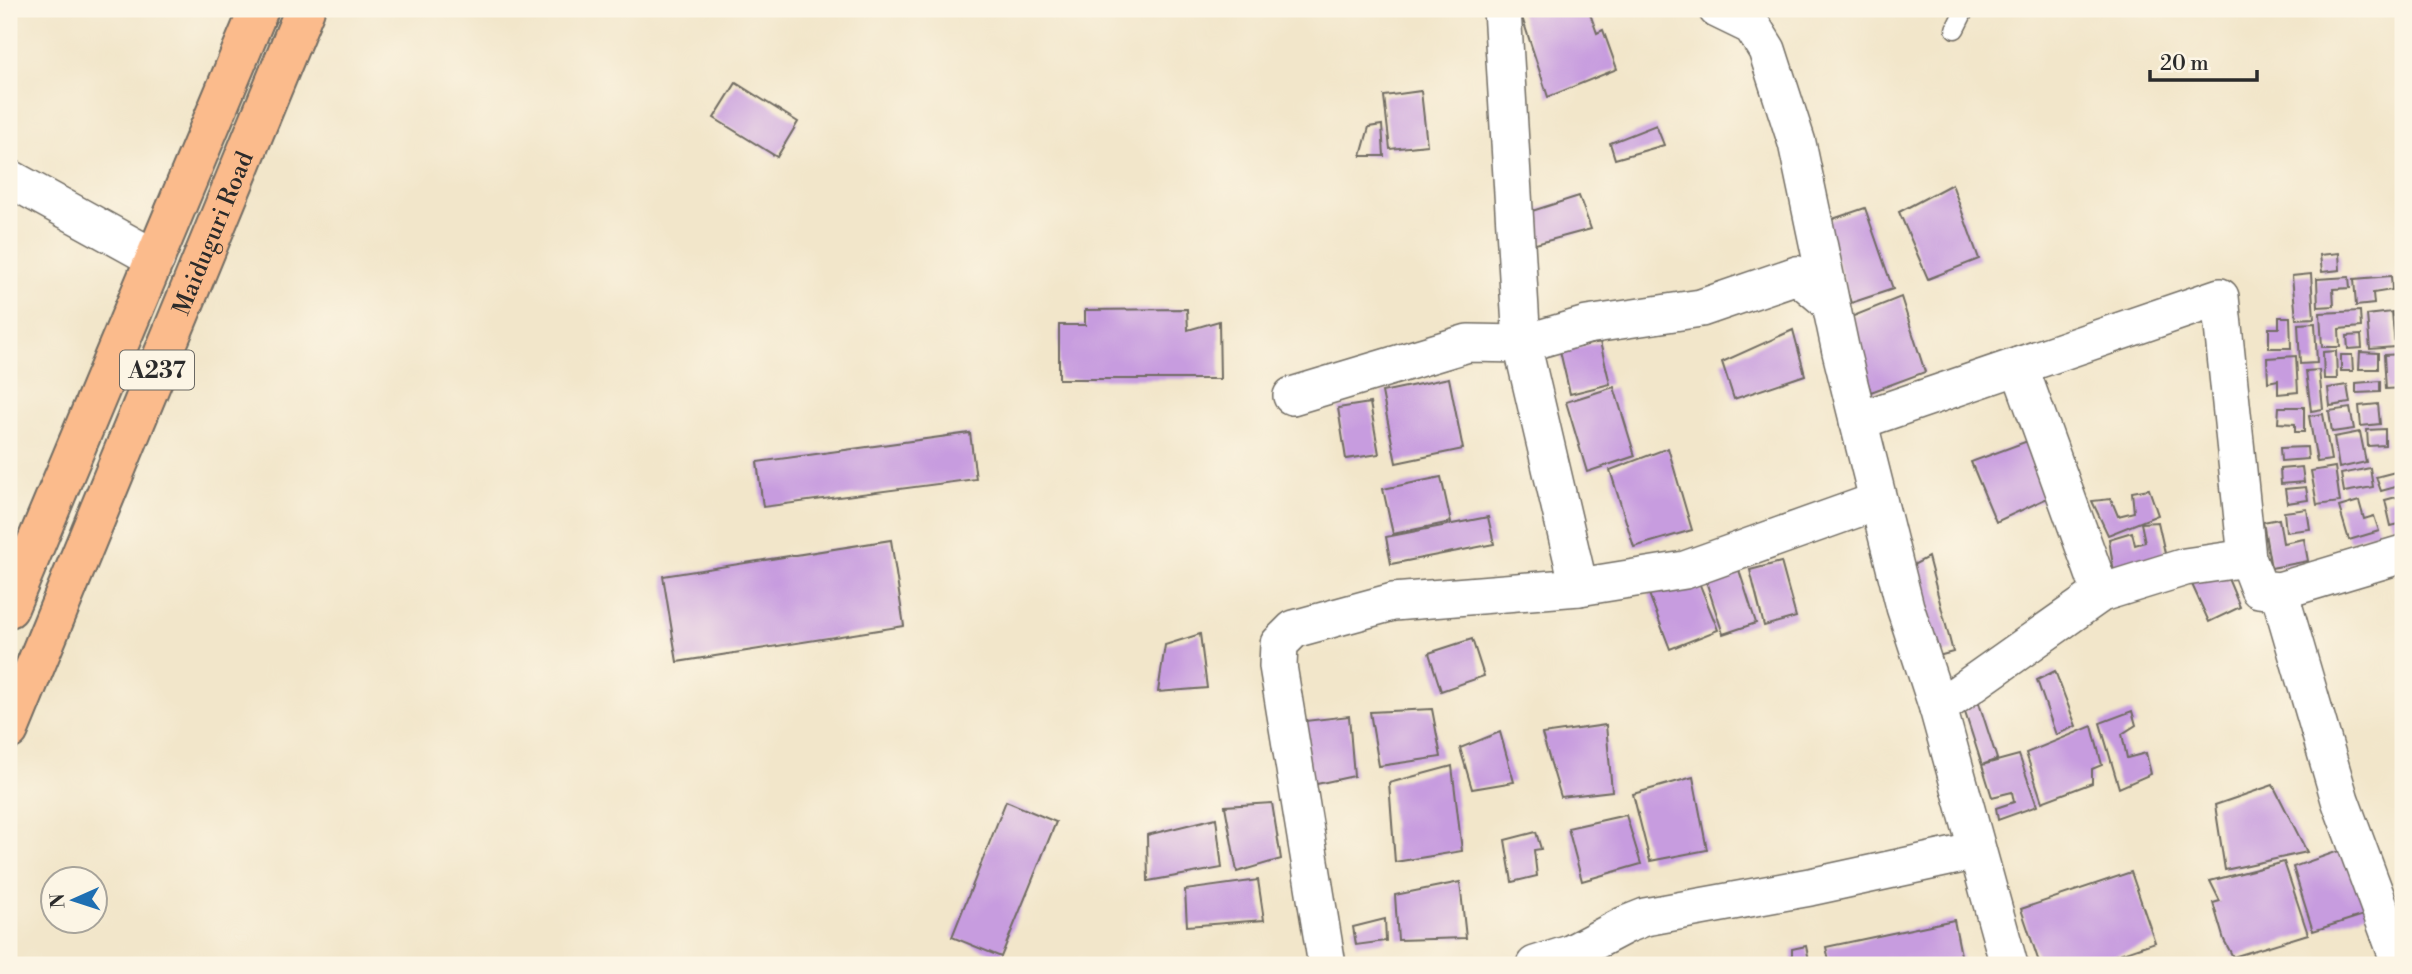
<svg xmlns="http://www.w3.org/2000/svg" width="2412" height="974" font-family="'Libre Bodoni',serif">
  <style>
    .building { fill: #c79cdf }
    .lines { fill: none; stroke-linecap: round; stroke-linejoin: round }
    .service-casing { stroke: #716c63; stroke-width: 21 }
    .minor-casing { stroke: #716c63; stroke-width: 40 }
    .trunk-casing { stroke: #716c63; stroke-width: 42 }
    .service { stroke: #fff; stroke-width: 18 }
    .minor { stroke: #fff; stroke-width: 37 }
    .trunk { stroke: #fbbb8c; stroke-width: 38 }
    .labels { text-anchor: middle; stroke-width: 7; stroke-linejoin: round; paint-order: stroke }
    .shield { fill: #fcf5e5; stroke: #6a6863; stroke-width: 2 }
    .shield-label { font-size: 23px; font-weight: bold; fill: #2b2b2b }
    .street-label { font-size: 24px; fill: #2b2b2b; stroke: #fcf5e5 }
  </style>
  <rect width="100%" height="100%" fill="#fcf5e5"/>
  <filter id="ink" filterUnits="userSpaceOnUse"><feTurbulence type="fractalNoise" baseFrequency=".0143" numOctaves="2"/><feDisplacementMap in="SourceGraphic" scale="14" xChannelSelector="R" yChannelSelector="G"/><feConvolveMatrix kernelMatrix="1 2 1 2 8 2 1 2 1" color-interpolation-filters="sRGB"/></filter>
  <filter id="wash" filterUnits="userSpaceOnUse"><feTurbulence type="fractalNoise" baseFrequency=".00686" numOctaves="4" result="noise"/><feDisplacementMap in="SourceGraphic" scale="28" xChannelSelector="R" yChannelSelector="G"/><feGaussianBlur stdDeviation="1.57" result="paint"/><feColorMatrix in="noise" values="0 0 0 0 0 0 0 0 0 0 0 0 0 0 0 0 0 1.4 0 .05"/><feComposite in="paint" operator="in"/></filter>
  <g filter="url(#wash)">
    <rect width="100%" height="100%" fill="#f2e6ca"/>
    <g id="blocks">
      <g class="building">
        <path d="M1520,11H1589L1597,33L1603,30L1617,69L1548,97Z"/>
        <path d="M736,83L798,122L777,157L714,118Z"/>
        <path d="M1421,91L1427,145L1390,149L1384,96Z"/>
        <path d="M1382,125L1384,156H1361L1369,127Z"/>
        <path d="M1656,125L1664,145L1615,159L1610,143Z"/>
        <path d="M1952,184L1979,259L1928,279L1899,212Z"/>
        <path d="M1579,196L1591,229L1532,245V211Z"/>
        <path d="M1865,208L1893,289L1851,303L1824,222Z"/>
        <path d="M2339,253L2340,270L2322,272L2320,255Z"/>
        <path d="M2311,274L2314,318L2296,319L2292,276Z"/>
        <path d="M2391,276L2392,290L2373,293L2374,304L2356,306L2354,279Z"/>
        <path d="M2349,277L2350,288L2333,289L2334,306L2318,307L2317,279Z"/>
        <path d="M1901,297L1925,372L1871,392L1846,319Z"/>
        <path d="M1187,309L1188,330L1219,321L1220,379H1059V325H1085V310Z"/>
        <path d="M2360,311L2361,327L2339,329L2340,347H2322L2320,313Z"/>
        <path d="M2392,312L2395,347L2370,349L2367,315Z"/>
        <path d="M2279,317H2290L2291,348H2269V328H2279Z"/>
        <path d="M2315,323L2317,363L2300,364L2298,324Z"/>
        <path d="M1793,330L1805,375L1734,399L1722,362Z"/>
        <path d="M2361,335L2362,348L2348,349L2347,336Z"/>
        <path d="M1600,342L1610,384L1570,394L1560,351Z"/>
        <path d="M2336,351L2337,379H2324L2323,352Z"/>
        <path d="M2360,352L2378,353V369H2359Z"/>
        <path d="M2402,354L2403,388L2386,389L2384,355Z"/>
        <path d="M2341,355H2352L2353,371H2341Z"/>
        <path d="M2296,356L2298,392L2278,394V380L2268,382L2267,358Z"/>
        <path d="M2319,370L2323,409L2311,411L2306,371Z"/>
        <path d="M1449,378L1463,449L1396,463L1382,392Z"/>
        <path d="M2380,381V392L2356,393V383Z"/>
        <path d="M2347,385L2350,403L2330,406L2328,388Z"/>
        <path d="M1614,387L1635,456L1587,472L1566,402Z"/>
        <path d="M1370,403L1379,454L1346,459L1338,408Z"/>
        <path d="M2378,404L2380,424L2361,426L2359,406Z"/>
        <path d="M2279,407H2304V432H2295V424L2278,423Z"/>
        <path d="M2350,408L2354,429L2332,432L2329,411Z"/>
        <path d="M2323,414L2331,460L2317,462L2309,416Z"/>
        <path d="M2385,429V445L2368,446L2367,430Z"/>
        <path d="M2360,432L2366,462L2339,468L2334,437Z"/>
        <path d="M2403,432V462H2397L2394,433Z"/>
        <path d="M970,433L976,479L763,507L757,462Z"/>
        <path d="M2033,439L2054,495L1996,522L1971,462Z"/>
        <path d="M2307,447L2308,459L2281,461L2280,448Z"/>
        <path d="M1668,448L1692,530L1634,547L1610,470Z"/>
        <path d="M2302,467L2304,482L2281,484L2280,469Z"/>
        <path d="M2335,467L2340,502L2317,505L2311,471Z"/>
        <path d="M2370,468L2373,487L2344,492L2341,474Z"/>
        <path d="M2403,470V485L2381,491L2376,477Z"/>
        <path d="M1441,477L1451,522L1393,534L1383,489Z"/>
        <path d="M2306,487L2308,500L2287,503L2285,489Z"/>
        <path d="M2149,489L2158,515L2108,535L2092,501L2111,499L2118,516L2134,512L2132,492Z"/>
        <path d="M2400,496L2403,506V523L2391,526L2385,500Z"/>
        <path d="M2359,501L2364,519L2374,516L2379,531L2349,540L2339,507Z"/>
        <path d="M2307,509L2310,529L2286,532L2284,512Z"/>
        <path d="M1488,517L1494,544L1391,564L1386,537Z"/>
        <path d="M2279,519L2283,543L2304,539L2308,561L2271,568L2263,522Z"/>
        <path d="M2158,522L2167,562L2114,573L2109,539L2132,532L2135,545L2145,542L2141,523Z"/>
        <path d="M891,540L904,626L677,662L663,576Z"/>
        <path d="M1928,557L1953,652L1927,659L1904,570Z"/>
        <path d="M1781,562L1796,617L1764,626L1750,570Z"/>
        <path d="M1738,567L1756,623L1723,634L1705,578Z"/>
        <path d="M2224,569L2240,607L2209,622L2190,580Z"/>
        <path d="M1696,575L1718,630L1670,649L1649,594Z"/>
        <path d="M1200,634L1207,688L1158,692L1165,645Z"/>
        <path d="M1472,639L1484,676L1441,691L1429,653Z"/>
        <path d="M2055,671L2076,726L2056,735L2037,680Z"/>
        <path d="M1978,700L1997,759L1982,765L2019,755L2037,806L1998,820L1996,808L2014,802L2012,792L1992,797L1982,765L1962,703Z"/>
        <path d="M1432,709L1441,757L1379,766L1370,712Z"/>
        <path d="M2132,711L2136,725L2122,734L2127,758L2146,753L2151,774L2119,788L2100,723Z"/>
        <path d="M1349,716L1354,776L1312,785L1296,722Z"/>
        <path d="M1606,725L1612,791L1561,797L1542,734Z"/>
        <path d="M2092,726L2102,765L2092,769V783L2042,802L2026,753Z"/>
        <path d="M1500,732L1514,782L1472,789L1460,748Z"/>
        <path d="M1452,766L1462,851L1395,862L1389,783Z"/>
        <path d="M1693,777L1707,850L1650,861L1633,794Z"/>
        <path d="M2273,785L2307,852L2225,870L2215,805Z"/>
        <path d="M1006,801L1056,822L1001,957L952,937Z"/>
        <path d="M1272,803L1281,859L1237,872L1225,806Z"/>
        <path d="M1626,815L1641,864L1582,881L1568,828Z"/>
        <path d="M1216,818L1222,868L1148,881L1147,835Z"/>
        <path d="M1536,832L1541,849L1534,850L1537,876L1512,882L1505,840Z"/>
        <path d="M2350,847L2373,912L2313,931L2293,867Z"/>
        <path d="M2284,862L2308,934L2233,957L2224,940L2213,903L2220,901L2210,881Z"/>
        <path d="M2131,872L2155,942L2087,965H2040L2021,909Z"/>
        <path d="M1258,880L1264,920L1187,926L1185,890Z"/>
        <path d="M1460,882L1466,938L1398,940L1395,895Z"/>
        <path d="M1385,919L1386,941L1356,945L1353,927Z"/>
        <path d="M1954,920L1963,965H1830L1826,947Z"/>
        <path d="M1806,946L1810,965H1781L1792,962V949Z"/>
      </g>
    </g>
  </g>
  <g filter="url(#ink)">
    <use href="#blocks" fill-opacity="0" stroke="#716c63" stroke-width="2"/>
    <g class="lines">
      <g class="service-casing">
        <path id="service" d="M1955,29L1965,9"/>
      </g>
      <g class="minor-casing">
        <g id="minor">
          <path d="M1502,9L1522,344L1579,587"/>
          <path d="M1717,9L1752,26L1767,50L1797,143L1841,352L1905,607L1938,708L2009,965"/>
          <path d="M9,178L156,259"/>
          <path d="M2019,366L2101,593"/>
          <path d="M1292,396L1468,343L1522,344L1587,325L1701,308L1797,275L1830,303"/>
          <path d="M1858,421L2220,297L2247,558L2259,589L2279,591L2403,554"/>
          <path d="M2279,591L2340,800L2401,965"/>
          <path d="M1938,708L2101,593L2185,567L2247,558"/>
          <path d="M1327,965L1278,666L1279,644L1294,629L1393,602L1579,587L1685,570L1878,501"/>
          <path d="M1535,965L1570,954L1625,925L1645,917L1810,887L1977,851"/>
        </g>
      </g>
      <g class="trunk-casing">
        <g id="trunk">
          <path d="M9,608L259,9"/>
          <path id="s1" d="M9,730L305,9"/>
        </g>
      </g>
      <use href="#service" class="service"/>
      <use href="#minor" class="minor"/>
      <use href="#trunk" class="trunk"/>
    </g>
  </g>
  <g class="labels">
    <rect class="shield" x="120" y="350.5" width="74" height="39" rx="5"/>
    <g class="shield-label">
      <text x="157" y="378">A237</text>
    </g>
    <g class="street-label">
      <text dy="8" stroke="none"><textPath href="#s1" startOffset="537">Maiduguri Road</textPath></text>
    </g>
  </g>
  <rect width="2412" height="974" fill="none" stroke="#fcf5e5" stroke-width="35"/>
  <g transform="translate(74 900) rotate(267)"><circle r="33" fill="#fcf5e5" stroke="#a8a49b" stroke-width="2"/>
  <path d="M0-5L12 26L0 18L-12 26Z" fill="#1f6fb2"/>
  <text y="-10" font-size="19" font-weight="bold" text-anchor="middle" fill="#2b2b2b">N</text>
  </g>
  <path d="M2150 70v10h107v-10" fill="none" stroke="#2b2b2b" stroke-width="3.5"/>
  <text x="2160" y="70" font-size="21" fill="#2b2b2b" stroke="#fcf5e5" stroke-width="5" paint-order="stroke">20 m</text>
</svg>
